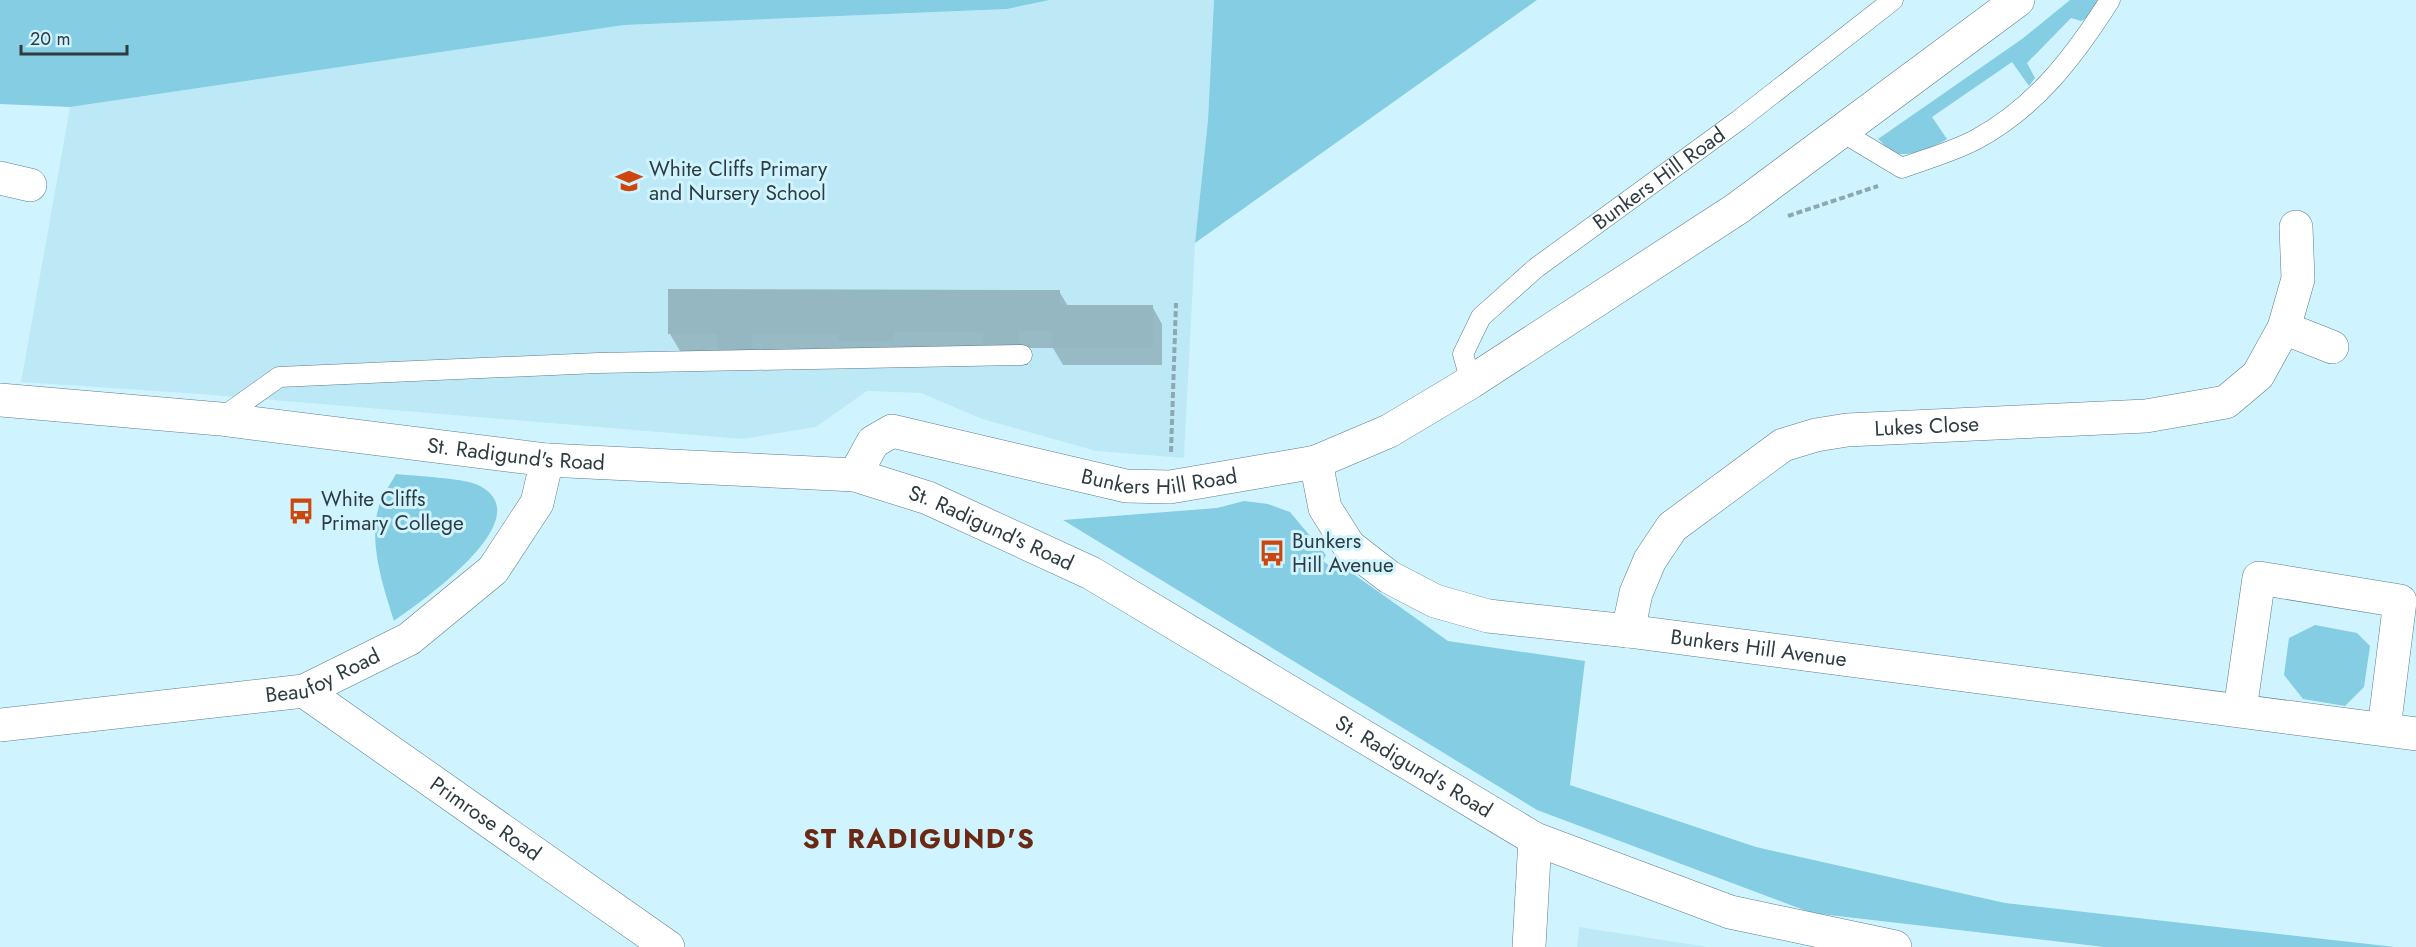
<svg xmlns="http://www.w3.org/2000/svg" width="2416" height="947" font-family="Jost,sans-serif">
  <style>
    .built { fill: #bde9f7 }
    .green { fill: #84cde3 }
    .shadow { fill: #0003 }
    .building { fill: #95b7c2 }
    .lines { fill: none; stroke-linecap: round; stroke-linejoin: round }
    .service-casing { stroke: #5d7d87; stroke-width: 21 }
    .minor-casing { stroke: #5d7d87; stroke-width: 34 }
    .path { stroke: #8da8b1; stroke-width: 4; stroke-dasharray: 6 3; stroke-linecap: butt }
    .service { stroke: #fff; stroke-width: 20 }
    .minor { stroke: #fff; stroke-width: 33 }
    .labels { text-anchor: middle; stroke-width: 6; stroke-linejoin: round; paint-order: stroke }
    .poi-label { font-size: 21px; fill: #2e3c41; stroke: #d0f4ff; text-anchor: start }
    .street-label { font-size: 21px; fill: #2e3c41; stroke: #d0f4ff }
    .district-label { font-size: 27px; font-weight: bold; letter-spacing: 1.5px; fill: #6b2913; stroke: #d0f4ff }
  </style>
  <rect width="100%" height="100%" fill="#d0f4ff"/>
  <g class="built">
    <path d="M1051,0H1214L1208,120L1195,243L1184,458L1096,451L982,419L921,393L867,391L816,427L742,439L200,394L21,382L70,107L624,25L1007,9Z"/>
    <path d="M1579,927L1708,947H1577Z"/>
  </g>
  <g class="green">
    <path d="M0,0H1050L1007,9L624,25L70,107L0,104Z"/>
    <path d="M1214,0H1537L1195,243L1208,120Z"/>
    <path d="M2070,0H2099L2087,18L2081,21L2071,18L2027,63L2035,78L2029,86L2012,62L1932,117L1947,139C1935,147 1906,159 1892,152C1887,149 1883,143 1878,139L2022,39Z"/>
    <path d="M396,474C415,476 463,478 478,485C544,517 421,602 394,621C383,586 367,539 380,503C384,493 391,483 396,474Z"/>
    <path d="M1244,501L1268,504L1290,512L1326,555L1323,561L1331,567L1335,561L1448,641L1585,661L1570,785L1756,847L2005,903L2395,947H2104L1812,913L1537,810L1063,520L1217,508Z"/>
    <path d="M2315,625L2357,633L2370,646L2364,687L2345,706L2303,699L2284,675L2289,638Z"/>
  </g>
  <path class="shadow" d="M1059,291L1068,306H1152L1162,324V365H1063L1053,348H1028V365L680,351L670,334Z"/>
  <path class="building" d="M668,289L1060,290V305H1153V348H1051L1052,331H1019V347H983V332H894V341H838V334H752V352H717V334H668Z"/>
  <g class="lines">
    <g class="service-casing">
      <g id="service">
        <path d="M1842,132L1902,168C1926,159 1952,152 1975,140C2035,108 2074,57 2110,0"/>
        <path id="s1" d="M1471,382L1463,354L1481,317L1536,268L1739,120L1893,0"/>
        <path d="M220,419L279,377L598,363L1022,355"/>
      </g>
    </g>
    <g class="minor-casing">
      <g id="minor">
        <path d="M0,178L30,185"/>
        <path d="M2284,328L2332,347"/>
        <path id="s2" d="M0,400L220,419L547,460L855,475L928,498L1091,573L1535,839L1730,912L1895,947"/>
        <path id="s3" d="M1316,462L1325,508L1349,546L1389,577L1435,601L1488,616L1628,631L2416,734"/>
        <path id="s4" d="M855,475L873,442L892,431L1126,486L1170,487L1316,462L1389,431L1471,382L1738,208L2018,0"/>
        <path id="s5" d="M1628,631L1636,593L1650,560L1672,527L1783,445L1816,435L1847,430L2146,416L2226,402L2258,375L2284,328L2298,279L2296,227"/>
        <path id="s6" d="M304,691L668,947"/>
        <path d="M2240,710L2259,578L2400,601L2384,729"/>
        <path id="s7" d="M0,725L304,691L409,639L493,570L537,503L547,460"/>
        <path d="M1529,947L1535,839"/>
      </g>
    </g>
    <g class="path">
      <path d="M1788,216L1878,186"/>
      <path d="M1171,452L1176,303"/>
    </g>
    <use href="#service" class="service"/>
    <use href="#minor" class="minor"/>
  </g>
  <defs>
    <g id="school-bare" transform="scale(2.07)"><path d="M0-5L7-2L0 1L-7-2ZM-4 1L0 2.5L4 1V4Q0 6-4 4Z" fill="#cc460d" stroke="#d0f4ff" stroke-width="2.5" paint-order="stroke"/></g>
    <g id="bus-bare" transform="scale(2.07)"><path d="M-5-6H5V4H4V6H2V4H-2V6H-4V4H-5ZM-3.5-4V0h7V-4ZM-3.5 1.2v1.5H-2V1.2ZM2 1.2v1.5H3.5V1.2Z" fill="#cc460d" stroke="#d0f4ff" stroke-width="2.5" paint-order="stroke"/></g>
  </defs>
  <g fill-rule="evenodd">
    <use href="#school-bare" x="629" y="181"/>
    <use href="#bus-bare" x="301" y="511"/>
    <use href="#bus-bare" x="1272" y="553"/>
  </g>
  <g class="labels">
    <g class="poi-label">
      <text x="649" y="176">White Cliffs Primary<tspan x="649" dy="24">and Nursery School</tspan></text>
      <text x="321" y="506">White Cliffs<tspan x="321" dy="24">Primary College</tspan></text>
      <text x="1292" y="548">Bunkers<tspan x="1292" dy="24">Hill Avenue</tspan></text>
    </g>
    <g class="street-label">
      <text dy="7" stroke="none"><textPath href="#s1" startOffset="296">Bunkers Hill Road</textPath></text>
      <text dy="7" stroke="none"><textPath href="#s5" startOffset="398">Lukes Close</textPath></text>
      <text dy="7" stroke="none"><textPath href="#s2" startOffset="519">St. Radigund's Road</textPath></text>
      <text dy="7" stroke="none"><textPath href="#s4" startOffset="333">Bunkers Hill Road</textPath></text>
      <text dy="7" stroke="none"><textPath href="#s2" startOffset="1005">St. Radigund's Road</textPath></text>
      <text dy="7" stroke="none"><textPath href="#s3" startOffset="522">Bunkers Hill Avenue</textPath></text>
      <text dy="7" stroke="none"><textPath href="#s7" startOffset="328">Beaufoy Road</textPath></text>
      <text dy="7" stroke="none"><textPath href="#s2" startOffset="1491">St. Radigund's Road</textPath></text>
      <text dy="7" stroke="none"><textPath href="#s6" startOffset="222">Primrose Road</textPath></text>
    </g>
    <g class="district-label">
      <text x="919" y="848">ST RADIGUND'S</text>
    </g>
  </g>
  <path d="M21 45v9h106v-9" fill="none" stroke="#2e3c41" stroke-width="3"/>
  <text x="30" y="45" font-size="18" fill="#2e3c41" stroke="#d0f4ff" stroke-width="4.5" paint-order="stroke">20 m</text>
</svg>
